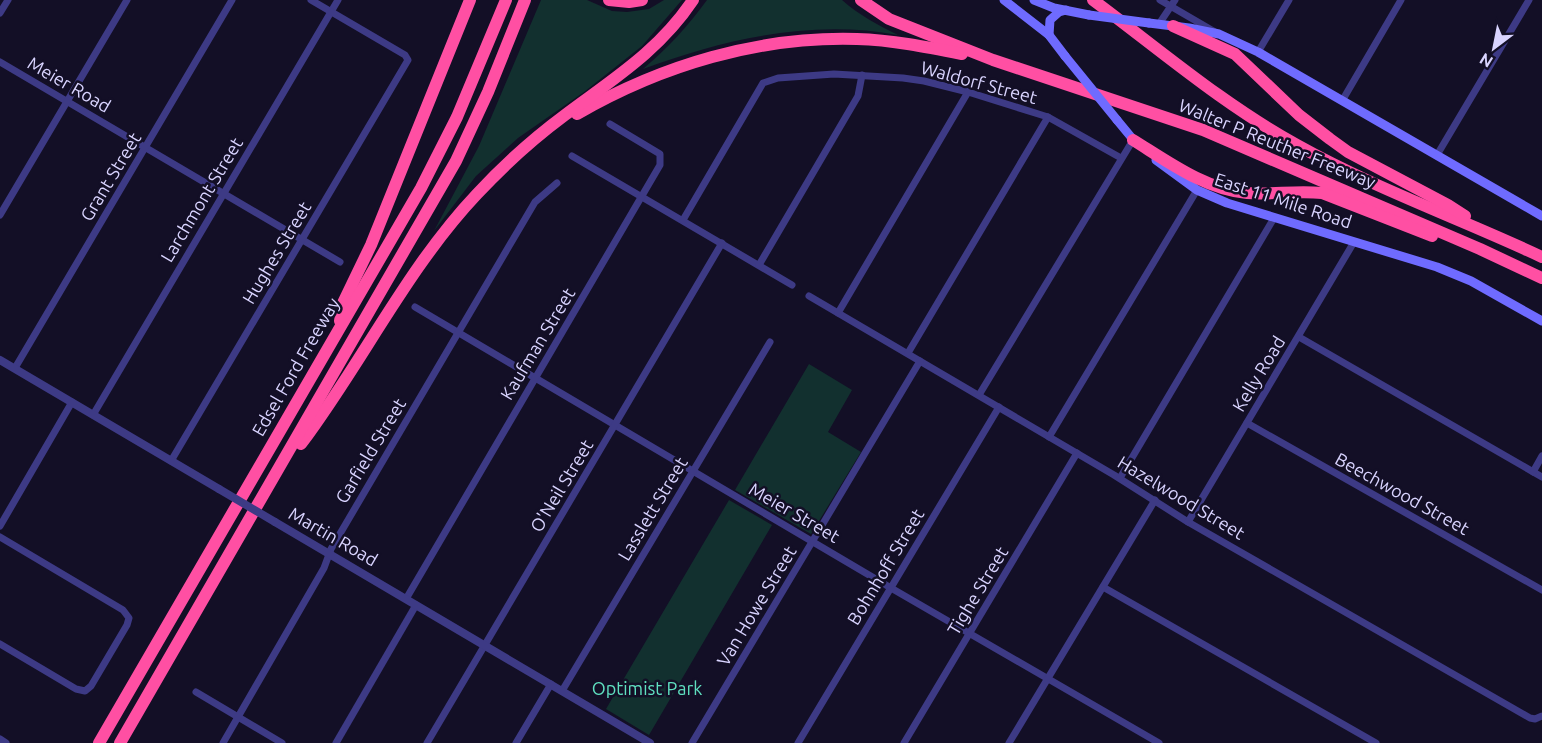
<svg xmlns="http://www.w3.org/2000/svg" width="1542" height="743" font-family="Ubuntu,sans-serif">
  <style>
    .green { fill: #12302f }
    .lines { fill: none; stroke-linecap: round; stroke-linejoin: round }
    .minor { stroke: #3d3a85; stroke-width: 7 }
    .tertiary { stroke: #3d3a85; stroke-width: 8 }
    .secondary { stroke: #6f6bff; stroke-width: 9 }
    .motorway { stroke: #ff4fa3; stroke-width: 12 }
    .tertiary-bridge { stroke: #3d3a85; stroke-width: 8 }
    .secondary-bridge { stroke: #6f6bff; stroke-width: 9 }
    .labels { text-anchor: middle; stroke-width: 5; stroke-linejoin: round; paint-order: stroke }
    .street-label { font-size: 18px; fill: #d9d4ff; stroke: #130f26 }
    .park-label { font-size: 18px; fill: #5fe0c0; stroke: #130f26 }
  </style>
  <rect width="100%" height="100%" fill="#130f26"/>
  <g class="green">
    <path d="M541,0H587L612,11L627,12L649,9L664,0H682L642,46L584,92L518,138L476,176L434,231L479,146Z"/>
    <path d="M707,0H842C859,15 878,25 898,35C811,19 724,39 643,69C667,49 689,25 707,0Z"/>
    <path d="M809,364L852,390L828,432L861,452L811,534L735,490Z"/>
    <path d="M729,500L772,525L649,735L606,709Z"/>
  </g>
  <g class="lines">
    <g class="minor">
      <path d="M1160,0L1215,32"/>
      <path d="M0,13L8,0"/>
      <path d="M1159,24L1175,0"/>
      <path d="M1258,52L1289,0"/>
      <path d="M0,62L340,262"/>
      <path d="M1342,101L1401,0"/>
      <path d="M1437,155L1529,0"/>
      <path d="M572,156L792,285"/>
      <path d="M0,215L127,0"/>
      <path d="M683,220L763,83L778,78L834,74L903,78L924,81L968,92L1048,117L1121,158"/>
      <path d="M759,265L858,96L862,75"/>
      <path d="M809,296L1114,475L1188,522L1530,718L1535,719L1542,716"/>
      <path d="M415,307L891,588L1159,743"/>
      <path d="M838,313L968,92"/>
      <path d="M1299,337L1542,477"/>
      <path d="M908,353L1048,117"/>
      <path d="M15,368L232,0"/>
      <path d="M979,395L1133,140"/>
      <path d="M93,415L338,0"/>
      <path d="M1247,423L1542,590"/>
      <path d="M1049,437L1197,190"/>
      <path d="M171,461L408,60L405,55L311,0"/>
      <path d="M1533,472L1542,456"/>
      <path d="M1120,478L1274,218"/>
      <path d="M1188,522L1354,242"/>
      <path d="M0,526L72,402"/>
      <path d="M0,537L123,610L129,618L127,625L91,686L85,691L76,689L0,644"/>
      <path d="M1103,587L1376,743"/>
      <path d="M406,599L660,165V154L610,124"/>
      <path d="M562,691L770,342"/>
      <path d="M196,692L282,743"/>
      <path d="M0,739L6,743"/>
      <path d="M223,743L324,568L331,549L535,202L557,183"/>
      <path d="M336,743L416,605"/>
      <path d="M427,743L722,243"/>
      <path d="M516,743L551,684"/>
      <path d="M692,743L920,361"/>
      <path d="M798,743L999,407"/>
      <path d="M904,743L1077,453"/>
      <path d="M1009,743L1155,500"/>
    </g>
    <g class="tertiary">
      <path d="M0,360L219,489"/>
      <path d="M275,522L650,743"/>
    </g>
    <g class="secondary">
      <path d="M1004,0L1049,35L1065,56"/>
      <path d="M1034,0L1054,8L1089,15"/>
      <path d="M1149,23L1189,28L1219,34L1258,52L1542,216"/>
      <path d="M1049,35L1050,20L1059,12L1066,10"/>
      <path d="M1117,120L1136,143"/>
      <path d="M1156,160L1197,190L1227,203L1437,267L1471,281L1542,321"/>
    </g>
    <g class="motorway">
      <path d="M609,0L629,2L642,0"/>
      <path d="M861,0L889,19L993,60L1203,130L1480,249L1542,278"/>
      <path d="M1093,0C1160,50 1224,105 1297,145C1376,189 1461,219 1542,257"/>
      <path d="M1173,26L1235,54L1299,115L1330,139L1348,152L1448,205L1465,216"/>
      <path d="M577,114C662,65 759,36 857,39C892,40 927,47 962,54"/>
      <path d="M1133,140C1167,161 1206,190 1247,193C1272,195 1297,190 1322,193L1432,236"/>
      <path d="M340,321L343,303L371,245L470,0"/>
      <path d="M301,444C362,363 407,268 477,194C503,166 534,138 565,115C613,79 659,51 693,0"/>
      <path d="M99,743L421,188L457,117L506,0"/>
      <path d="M120,743L456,161L488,92L525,0"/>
    </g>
    <path class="tertiary-bridge" d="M219,489L275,522"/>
    <g class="secondary-bridge">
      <path d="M1089,15L1149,23"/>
      <path d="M1065,56L1117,120"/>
    </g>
  </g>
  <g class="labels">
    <g class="street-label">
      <text transform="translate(979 83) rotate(15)" y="6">Waldorf Street</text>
      <text transform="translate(69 85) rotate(30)" y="6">Meier Road</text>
      <text transform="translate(1277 144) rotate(22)" y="6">Walter P Reuther Freeway</text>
      <text transform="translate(111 177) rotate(-59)" y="6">Grant Street</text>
      <text transform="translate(202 200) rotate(-59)" y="6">Larchmont Street</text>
      <text transform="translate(1283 201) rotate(18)" y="6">East 11 Mile Road</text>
      <text transform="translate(277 253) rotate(-59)" y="6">Hughes Street</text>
      <text transform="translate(538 344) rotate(-59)" y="6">Kaufman Street</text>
      <text transform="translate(296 367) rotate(-60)" y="6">Edsel Ford Freeway</text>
      <text transform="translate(1259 374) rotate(-59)" y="6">Kelly Road</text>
      <text transform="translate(371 451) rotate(-59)" y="6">Garfield Street</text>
      <text transform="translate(562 486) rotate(-59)" y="6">O'Neil Street</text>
      <text transform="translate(1402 494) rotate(29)" y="6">Beechwood Street</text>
      <text transform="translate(1181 498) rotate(31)" y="6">Hazelwood Street</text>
      <text transform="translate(653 509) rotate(-59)" y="6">Lasslett Street</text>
      <text transform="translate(794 513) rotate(30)" y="6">Meier Street</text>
      <text transform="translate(333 537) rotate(30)" y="6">Martin Road</text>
      <text transform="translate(886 567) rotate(-59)" y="6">Bohnhoff Street</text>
      <text transform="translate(978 591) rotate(-59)" y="6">Tighe Street</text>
      <text transform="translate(757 606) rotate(-59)" y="6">Van Howe Street</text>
    </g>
    <g class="park-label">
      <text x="647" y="695">Optimist Park</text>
    </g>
  </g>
  <g transform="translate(1494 48) rotate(212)" stroke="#130f26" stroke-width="4.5" paint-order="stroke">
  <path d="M0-4.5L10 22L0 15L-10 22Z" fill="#d9d4ff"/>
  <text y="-9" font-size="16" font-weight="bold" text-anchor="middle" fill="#d9d4ff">N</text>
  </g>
</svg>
